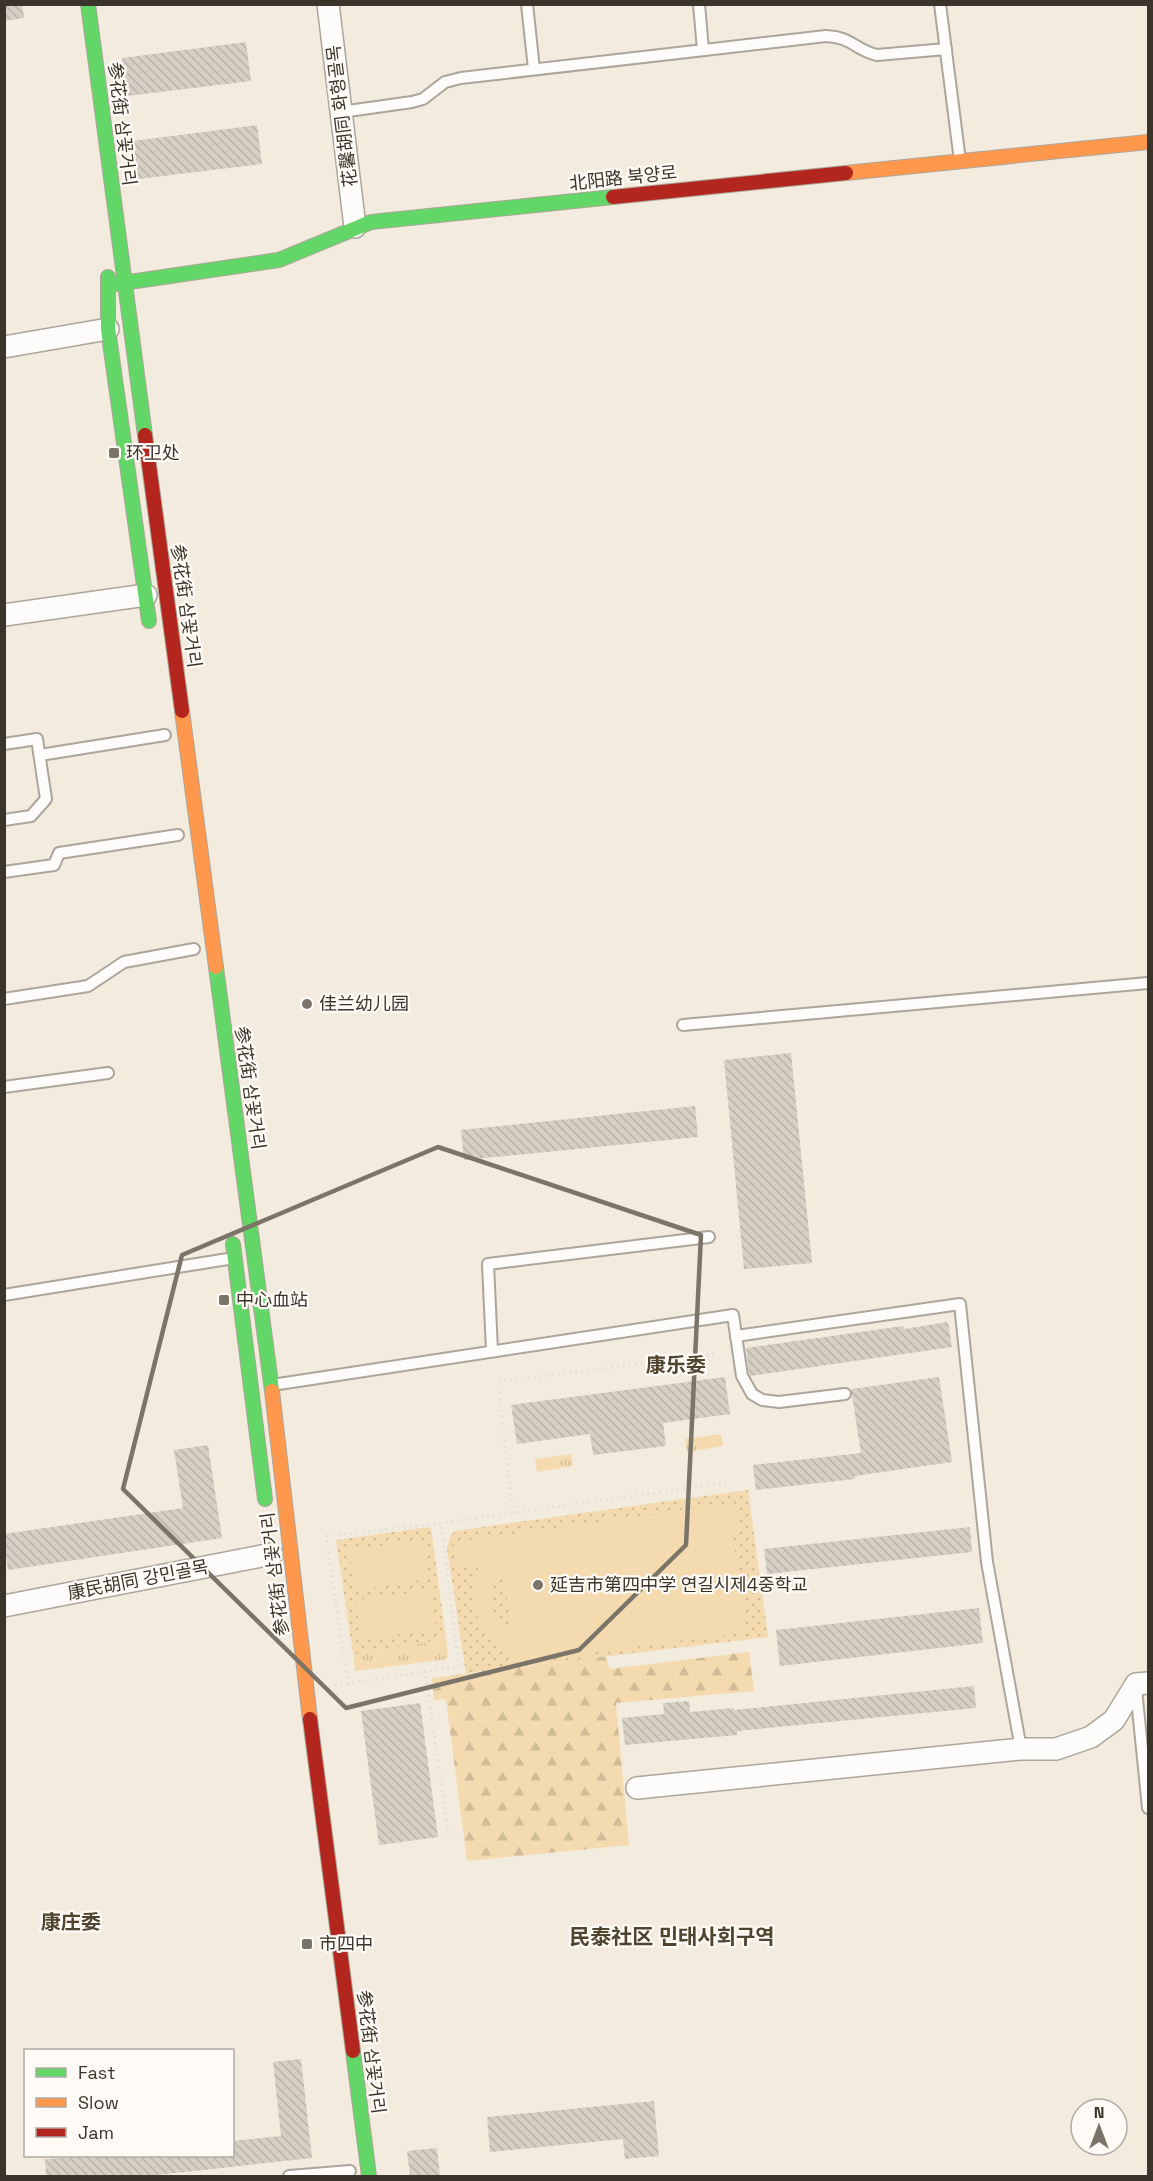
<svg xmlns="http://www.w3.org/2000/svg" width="1153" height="2181" font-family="'Space Grotesk','Noto Sans SC','Noto Sans KR',sans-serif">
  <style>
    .grass { fill: url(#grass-tufts) }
    .forest { fill: url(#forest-firs) }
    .park { fill: url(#park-dots) }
    .pitch { fill: #f3daaf; fill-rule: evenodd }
    .building { fill: url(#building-back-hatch) }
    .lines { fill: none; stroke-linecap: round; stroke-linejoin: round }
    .lane-casing { stroke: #aca59a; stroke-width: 14 }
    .street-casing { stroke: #aca59a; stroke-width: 24 }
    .fast-casing { stroke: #aca59a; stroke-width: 16 }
    .slow-casing { stroke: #aca59a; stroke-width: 16 }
    .jam-casing { stroke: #aca59a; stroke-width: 16 }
    .path { stroke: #e0deda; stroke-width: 3; stroke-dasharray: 1.5 4.5; stroke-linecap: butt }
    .lane { stroke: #fdfcfa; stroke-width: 10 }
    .street { stroke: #fdfcfa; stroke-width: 21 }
    .fast { stroke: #63d668; stroke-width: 14 }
    .slow { stroke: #ff974d; stroke-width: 14 }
    .jam { stroke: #b3261e; stroke-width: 14 }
    .marked { fill: none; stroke: #7b7469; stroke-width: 4.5; stroke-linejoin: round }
    .poi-dot { fill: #7b7469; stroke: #fefbf6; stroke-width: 2 }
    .labels { text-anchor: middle; stroke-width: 4.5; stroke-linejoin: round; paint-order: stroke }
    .street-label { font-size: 18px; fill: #3a342a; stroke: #fefbf6 }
    .poi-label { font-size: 18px; fill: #3a342a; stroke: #fefbf6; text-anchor: start }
    .neighbourhood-label { font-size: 20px; font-weight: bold; fill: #50442f; stroke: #fefbf6 }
    .quarter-label { font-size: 21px; font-weight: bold; fill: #50442f; stroke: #fefbf6 }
  </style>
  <defs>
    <pattern id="grass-tufts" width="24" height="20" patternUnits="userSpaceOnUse" patternTransform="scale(1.5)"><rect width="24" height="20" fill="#f3daaf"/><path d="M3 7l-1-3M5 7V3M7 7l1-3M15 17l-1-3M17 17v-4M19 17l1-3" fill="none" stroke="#d1bc97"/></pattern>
    <pattern id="forest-firs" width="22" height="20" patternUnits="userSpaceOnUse" patternTransform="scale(1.5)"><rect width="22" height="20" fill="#f3daaf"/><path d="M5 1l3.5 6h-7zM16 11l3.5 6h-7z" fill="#d1bc97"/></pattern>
    <pattern id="park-dots" width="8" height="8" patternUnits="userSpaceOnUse" patternTransform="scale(1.5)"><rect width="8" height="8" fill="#f3daaf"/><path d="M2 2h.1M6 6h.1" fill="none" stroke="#d1bc97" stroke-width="1.8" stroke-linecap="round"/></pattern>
    <pattern id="building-back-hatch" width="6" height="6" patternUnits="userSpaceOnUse" patternTransform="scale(1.5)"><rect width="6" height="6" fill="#d5cfc4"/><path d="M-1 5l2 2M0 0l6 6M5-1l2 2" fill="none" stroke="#b8b2a9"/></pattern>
  </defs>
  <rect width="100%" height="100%" fill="#f3ebdd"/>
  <g class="grass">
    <path d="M721,1434L723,1446L687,1452L685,1439Z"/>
    <path d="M571,1454L573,1466L537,1472L535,1459Z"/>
    <path d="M446,1639L448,1659L355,1671L353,1654Z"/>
  </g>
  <path class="forest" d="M749,1652L754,1691L616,1703L629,1845L467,1861L446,1699L434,1700L432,1678L606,1656L609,1669Z"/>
  <g class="park">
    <path d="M748,1490L768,1637L466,1673L447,1549L450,1536L455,1531Z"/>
    <path d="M431,1527L446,1639L353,1654L336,1540Z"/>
  </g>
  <g class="pitch">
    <path d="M735,1503L740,1529L732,1530L746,1632L515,1663L514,1654C481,1640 461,1599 480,1566L456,1568L453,1542ZM502,1569H503L512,1638C486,1618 485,1595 502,1569Z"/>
    <path d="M424,1540L429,1579L355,1590L349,1550Z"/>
    <path d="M431,1590L436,1629L362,1640L356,1600Z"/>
  </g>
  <g class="building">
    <path d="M4,4H22L24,18L4,21Z"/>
    <path d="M246,42L251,81L127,96L122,58Z"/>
    <path d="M257,125L262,164L138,179L133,141Z"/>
    <path d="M791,1053L812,1263L744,1269L724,1060Z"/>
    <path d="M695,1106L698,1137L464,1160L461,1130Z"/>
    <path d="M948,1322L952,1347L750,1376L749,1374L746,1348L903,1326L904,1329Z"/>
    <path d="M725,1377L730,1414L663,1423L666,1446L593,1455L590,1434L517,1444L511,1405Z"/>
    <path d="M939,1377L952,1462L855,1476V1479L756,1490L753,1465L861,1453L851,1389Z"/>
    <path d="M208,1445L222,1538L8,1570L4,1534L183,1508L174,1450Z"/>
    <path d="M970,1527L972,1552L767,1574L764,1549Z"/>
    <path d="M979,1608L983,1643L780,1666L776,1630Z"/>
    <path d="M974,1686L976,1708L737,1731V1735L625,1745L622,1718L664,1714L663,1703L689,1701L690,1712L734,1708V1710Z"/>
    <path d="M420,1703L438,1837L379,1845L361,1711Z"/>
    <path d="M301,2059L312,2158L148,2176H46L45,2159L99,2156H232V2141L281,2136L273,2062Z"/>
    <path d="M654,2101L659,2156L625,2159L623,2139L490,2152L487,2117Z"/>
    <path d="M437,2148L440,2176H410L407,2151Z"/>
  </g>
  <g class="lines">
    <g class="lane-casing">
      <g id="lane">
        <path d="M527,4L534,69"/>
        <path d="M699,4L703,50"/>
        <path d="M940,4L960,161"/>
        <path d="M341,112L412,102L423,99L445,82L461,78L826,36C852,37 855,50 877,55L946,49"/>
        <path d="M4,744L37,739L46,799L31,816L4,820"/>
        <path d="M40,755L165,735"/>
        <path d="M4,872L54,865L59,853L178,835"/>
        <path d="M4,999L88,986L124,962L194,949"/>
        <path d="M683,1025L1148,983"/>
        <path d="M4,1087L108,1073"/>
        <path d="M4,1295L234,1258"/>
        <path d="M736,1336L960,1304L987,1562L1021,1749"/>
        <path d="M492,1351L488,1264L709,1237"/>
        <path d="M272,1385L733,1315L742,1376L752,1394L762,1400L779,1402L845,1394"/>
        <path d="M1136,1689L1148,1808"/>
        <path d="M289,2176L350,2171"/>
      </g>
    </g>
    <g class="street-casing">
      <g id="street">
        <path d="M328,4L355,227"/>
        <path d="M4,347L108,329"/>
        <path d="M4,615L146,595"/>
        <path d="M4,1606L272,1554"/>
        <path d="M637,1788L1021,1749H1056L1091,1737L1114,1720L1136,1684L1148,1683"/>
      </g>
    </g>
    <g class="fast-casing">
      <g id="fast">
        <path d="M88,4L145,435"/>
        <path d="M108,277V329L149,621"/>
        <path d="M109,285L279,260L371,222L613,197"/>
        <path d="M216,967L272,1391"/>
        <path d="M233,1244L265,1499"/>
        <path d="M353,2051L369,2176"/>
      </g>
    </g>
    <g class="slow-casing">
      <g id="slow">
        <path d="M846,173L1148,142"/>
        <path d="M182,711L216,967"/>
        <path d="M272,1391L310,1719"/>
      </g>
    </g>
    <g class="jam-casing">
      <g id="jam">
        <path d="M613,197L846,173"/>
        <path d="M145,435L182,711"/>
        <path d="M310,1719L353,2051"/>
      </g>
    </g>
    <g class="path">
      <path d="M513,1513L498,1382L717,1354"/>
      <path d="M425,1671L449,1837"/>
      <path d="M348,1684L326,1536L441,1523L731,1482"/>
      <path d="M329,1687L459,1666L441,1523"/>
    </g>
    <use href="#lane" class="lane"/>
    <use href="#street" class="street"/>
    <use href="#fast" class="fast"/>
    <use href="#slow" class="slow"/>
    <use href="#jam" class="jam"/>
  </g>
  <path class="marked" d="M438,1147L701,1235L686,1545L579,1650L346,1708L123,1489L182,1255Z"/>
  <g class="poi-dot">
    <rect x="108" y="447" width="12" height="12" rx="3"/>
    <circle cx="307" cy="1004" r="6"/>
    <rect x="218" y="1294" width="12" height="12" rx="3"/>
    <circle cx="538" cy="1585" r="6"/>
    <rect x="301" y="1938" width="12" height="12" rx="3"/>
  </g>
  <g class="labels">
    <g class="street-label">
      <text transform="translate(342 116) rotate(-97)" y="6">花馨胡同 화형골목</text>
      <text transform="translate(122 124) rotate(83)" y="6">参花街 삼꽃거리</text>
      <text transform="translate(623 178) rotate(-6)" y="6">北阳路 북양로</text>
      <text transform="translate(186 606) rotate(82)" y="6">参花街 삼꽃거리</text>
      <text transform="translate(250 1088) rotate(82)" y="6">参花街 삼꽃거리</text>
      <text transform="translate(275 1574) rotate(-97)" y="6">参花街 삼꽃거리</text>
      <text transform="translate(138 1580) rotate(-11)" y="6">康民胡同 강민골목</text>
      <text transform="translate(371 2052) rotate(83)" y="6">参花街 삼꽃거리</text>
    </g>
    <g class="poi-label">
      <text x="126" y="459">环卫处</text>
      <text x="319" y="1010">佳兰幼儿园</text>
      <text x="236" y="1306">中心血站</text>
      <text x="550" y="1591">延吉市第四中学 연길시제4중학교</text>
      <text x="319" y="1950">市四中</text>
    </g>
    <g class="neighbourhood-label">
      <text x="676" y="1372">康乐委</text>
      <text x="71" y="1929">康庄委</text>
    </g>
    <g class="quarter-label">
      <text x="672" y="1944">民泰社区 민태사회구역</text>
    </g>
  </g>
  <rect width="1153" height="2181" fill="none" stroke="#3a342a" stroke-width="12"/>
  <rect x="24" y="2049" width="210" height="108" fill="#fefbf6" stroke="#b0aba4" stroke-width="1.5"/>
  <rect x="36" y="2068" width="30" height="9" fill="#63d668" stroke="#b0aba4" stroke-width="1.5"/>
  <text x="78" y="2079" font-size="18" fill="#3a342a">Fast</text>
  <rect x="36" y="2098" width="30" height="9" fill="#ff974d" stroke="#b0aba4" stroke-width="1.5"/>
  <text x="78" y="2109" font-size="18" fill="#3a342a">Slow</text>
  <rect x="36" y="2128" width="30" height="9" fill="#b3261e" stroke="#b0aba4" stroke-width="1.5"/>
  <text x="78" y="2139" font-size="18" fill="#3a342a">Jam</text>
  <g transform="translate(1099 2127)"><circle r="28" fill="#fefbf6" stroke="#b0aba4" stroke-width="1.5"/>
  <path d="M0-4.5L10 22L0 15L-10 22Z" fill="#7b7469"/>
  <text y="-9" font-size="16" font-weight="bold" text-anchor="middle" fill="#3a342a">N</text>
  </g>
</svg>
